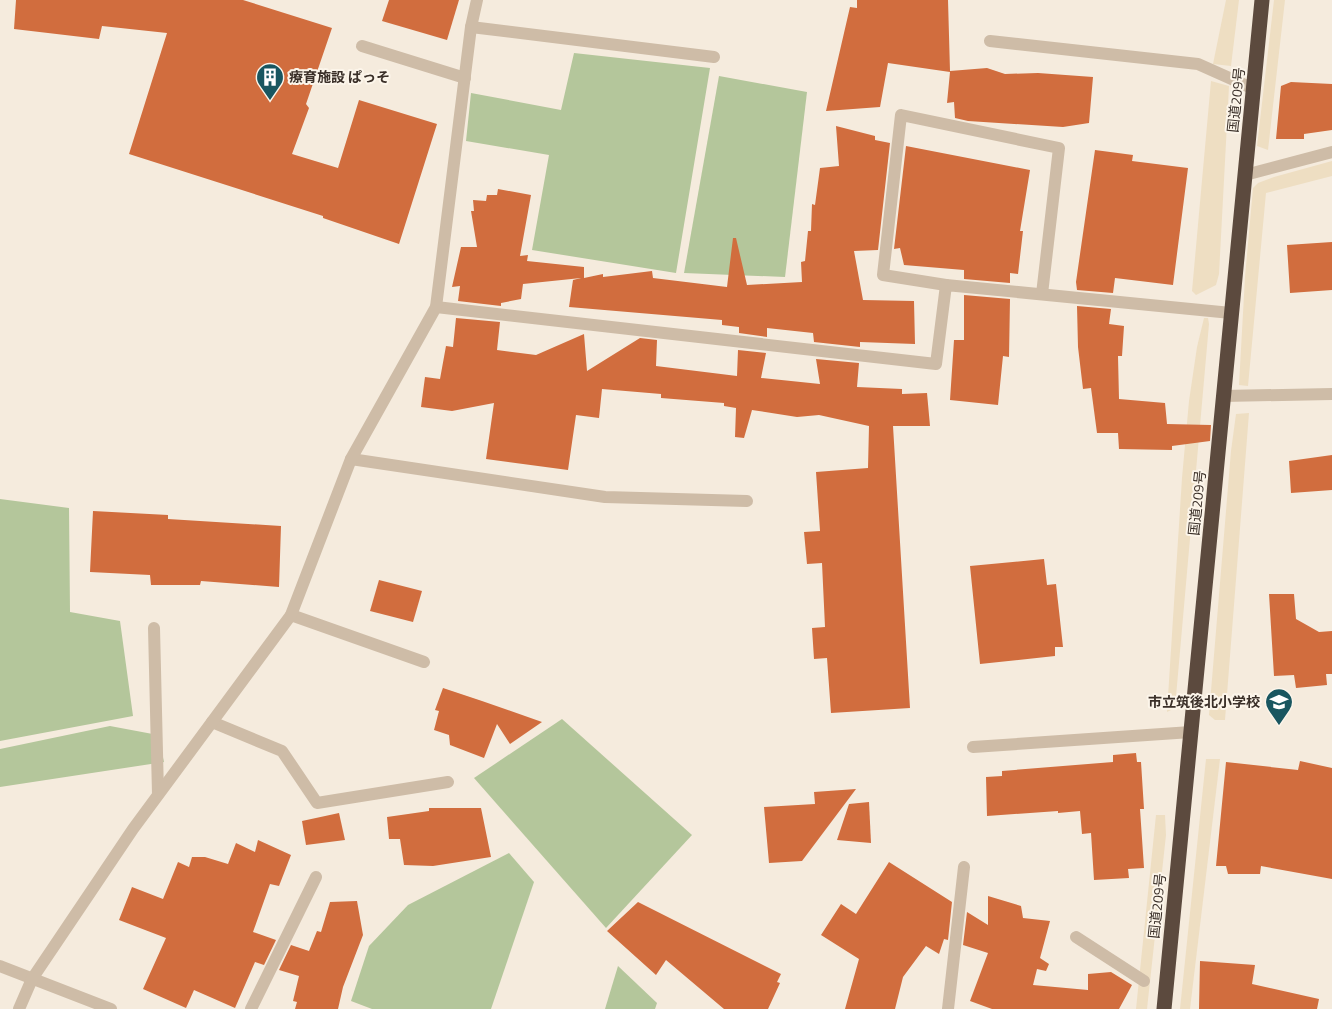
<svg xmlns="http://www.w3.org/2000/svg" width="1332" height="1009" font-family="'Titillium Web','Noto Sans JP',sans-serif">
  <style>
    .green { fill: #b4c69b }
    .plaza { fill: #eedec2 }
    .building { fill: #d16d3e }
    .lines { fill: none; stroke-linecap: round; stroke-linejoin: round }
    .minor { stroke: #cebca7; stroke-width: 12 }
    .highway { stroke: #5c4a3e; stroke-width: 15 }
    .labels { text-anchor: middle; stroke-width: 4; stroke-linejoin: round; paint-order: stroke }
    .poi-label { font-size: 14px; font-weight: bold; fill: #3a2f28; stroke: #fcf5ea; text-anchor: start }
    .street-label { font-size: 14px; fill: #3a2f28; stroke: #fcf5ea }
  </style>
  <rect width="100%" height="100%" fill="#f5ebdd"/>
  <g class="green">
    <path d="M574,53L710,68L676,273L532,250L549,155L466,141L471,93L561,110Z"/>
    <path d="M719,76L807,92L785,277L684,273Z"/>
    <path d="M0,499L69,508L70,612L120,621L133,716L0,741Z"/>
    <path d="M562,719L692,835L606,928L474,778Z"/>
    <path d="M110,726L158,735L164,762L0,787V749Z"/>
    <path d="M509,853L534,882L491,1009H372L351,1001L369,946L408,905Z"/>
    <path d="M618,966L657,1003L655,1009H605Z"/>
  </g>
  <g class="plaza">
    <path d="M1226,0H1239L1231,66L1213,64Z"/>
    <path d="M1274,0H1285L1268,150L1257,146Z"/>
    <path d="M1211,81L1229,86L1219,274L1216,285L1196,295L1192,291Z"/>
    <path d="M1332,161V176L1266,193L1248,386L1239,385L1245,277L1253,188L1258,183L1274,177Z"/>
    <path d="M1204,318H1208L1209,324L1175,708L1167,712L1182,478L1189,401L1197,347Z"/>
    <path d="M1249,413L1225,720H1215L1209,715L1231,451L1236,414Z"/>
    <path d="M1206,759H1220L1190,1009H1180Z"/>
    <path d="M1156,815H1165L1166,835L1147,1009H1136Z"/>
  </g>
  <g class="building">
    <path d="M16,0H243L332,28L306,104L309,108L292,154L338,168L359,100L437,124L399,244L323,218V216L129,154L167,33L102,26L99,39L14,29Z"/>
    <path d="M389,0H459L447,40L382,21Z"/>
    <path d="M857,0H948L950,71L987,68L1005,74L1038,73L1093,77L1089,123L1063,127L968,121L955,118L954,102L947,103L950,72L888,63L880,107L826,111L850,7L857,8Z"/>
    <path d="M1291,82L1332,84V130L1304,134V139H1276L1281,86Z"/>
    <path d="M836,126L875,136V140L890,143L878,250L854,251L863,300L914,301L915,344L860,342V347L814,342L813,333L767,328V337L739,333V327L722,325V320L569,307L573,280L581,278L523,284L521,299L501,303V306L458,301L460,286L452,287L461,247H477L471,211H474L473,200L486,201L487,195H497L498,189L531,195L520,256L528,255L527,261L584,267V278L603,274V277L652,271L653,278L727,287L733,238H736L747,285L802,282L801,262L805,261L808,231H811L812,204L815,205L820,168L839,166Z"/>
    <path d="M906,146L1030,170L1020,231H1023L1018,274L1010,273V283L964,279V270L904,265L900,248L894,249Z"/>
    <path d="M1095,150L1133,155L1132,161L1188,168L1173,285L1115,278L1113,293L1077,290L1076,282Z"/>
    <path d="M1332,242V290L1290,293L1287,245Z"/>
    <path d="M964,295L1010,299L1009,357L1003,356L998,405L950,400L954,340H964Z"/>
    <path d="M1077,306L1111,309L1109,324L1124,326L1122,356H1118L1119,399L1165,403L1167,424L1211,425L1210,441L1172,446V450L1119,449L1118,433H1097L1091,388L1083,389L1078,347Z"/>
    <path d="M456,318L500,322L497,350L536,355L584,334L587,371L640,338L657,340L656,366L737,376L738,350L766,353L761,378L820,384L816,359L859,363L857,387L902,389V394L927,393L930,426H893L910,708L831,713L827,658L814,659L812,628L825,627L822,563L807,564L804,532L820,531L816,472L868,468L869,426L819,415L797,417L752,410L744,438L735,437L736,408L724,406V403L661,398V394L602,389L599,418L576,415L568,470L486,459L494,403L452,411L421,407L425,377L440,379L446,346L453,347Z"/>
    <path d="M1332,455V490L1291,493L1289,461Z"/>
    <path d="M93,511L168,515V519L281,526L279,587L201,581L200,585H151L150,575L90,572Z"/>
    <path d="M1044,559L1047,585L1056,584L1063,647H1055V656L980,664L970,566Z"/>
    <path d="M379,580L422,591L413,622L370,611Z"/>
    <path d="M1269,594H1294L1296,619L1319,632L1332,631V674H1326L1327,685L1296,688L1294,675L1274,676Z"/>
    <path d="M443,688L482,701L542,722L510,744L497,724L484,758L450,745L449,735L434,730L439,711L435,710Z"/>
    <path d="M1136,753L1137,762H1141L1144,809H1140L1144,868L1128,869L1129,878L1094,880L1091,833L1082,834L1080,811L1058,813V811L987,816L986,777L1002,776V771L1113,762V755Z"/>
    <path d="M1300,761L1332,768V879L1261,866L1260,874H1228L1226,866H1216L1226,762L1298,770Z"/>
    <path d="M856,789L802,861L769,863L764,807L815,804L814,792Z"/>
    <path d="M869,802L871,843L837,840L849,804Z"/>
    <path d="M429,808H481L491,857L433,866L404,865L400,839H389L387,817L429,811Z"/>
    <path d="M339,813L345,840L306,845L302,821Z"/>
    <path d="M258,840L291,855L279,886L270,884L253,932L276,940L264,965L255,962L235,1008L194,990L186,1008L143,989L166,938L119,920L132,887L163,899L178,862L189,867L192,857H205L228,864L236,843L255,852Z"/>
    <path d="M889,862L952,902L948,940L944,939L939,954L926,946L903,977L895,1009H845L859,959L821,935L841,904L856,914Z"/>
    <path d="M988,896L1021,906L1023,918L1050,921L1040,958L1049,964L1046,971L1037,969L1033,985L1088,990V974L1111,972L1132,985L1119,1009H992L970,1001L988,953L963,945L967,912L988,925Z"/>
    <path d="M357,901L363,935L343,987L338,1009H295L297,1002L293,1001L299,976L279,970L291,945L309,951L317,931L321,932L330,902Z"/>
    <path d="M638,902L781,974L777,982L780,983L768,1009H724L666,960L656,975L607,931Z"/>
    <path d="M1200,961L1255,965L1252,984L1319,999L1317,1009H1199Z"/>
  </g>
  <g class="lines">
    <g class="minor">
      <path d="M471,27L714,57"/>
      <path d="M990,41L1198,64L1254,89"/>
      <path d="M362,46L465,78"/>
      <path d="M1245,175L1332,152"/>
      <path d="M946,285L883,275L901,115L1059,148L1042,294"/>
      <path d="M436,307L936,364L946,285L1231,313"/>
      <path d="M1223,396L1332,394"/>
      <path d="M351,459L605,497L747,501"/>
      <path d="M291,615L424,662"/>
      <path d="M154,628L158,794"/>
      <path d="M212,722L282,751L317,803L448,782"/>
      <path d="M973,747L1191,732"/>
      <path d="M1076,937L1144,981"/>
      <path d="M0,966L111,1009"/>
      <path d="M19,1009L32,979L133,829L291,615L351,459L436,307L471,27L477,0"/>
      <path d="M251,1009L316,877"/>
      <path d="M948,1009L964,867"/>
    </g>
    <path class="highway" d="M1164,1009L1262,0"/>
  </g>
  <defs>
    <g id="building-pin" transform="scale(1.4375)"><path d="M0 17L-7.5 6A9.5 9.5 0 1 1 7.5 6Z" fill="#195660" stroke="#fcf5ea"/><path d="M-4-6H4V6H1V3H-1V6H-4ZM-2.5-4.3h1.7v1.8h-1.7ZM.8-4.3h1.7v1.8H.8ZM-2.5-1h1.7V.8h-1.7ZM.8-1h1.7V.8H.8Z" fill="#fff"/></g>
    <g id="school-pin" transform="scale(1.4375)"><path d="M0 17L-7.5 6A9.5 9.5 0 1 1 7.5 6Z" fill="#195660" stroke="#fcf5ea"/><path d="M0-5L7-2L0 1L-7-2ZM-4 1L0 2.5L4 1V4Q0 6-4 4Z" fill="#fff"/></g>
  </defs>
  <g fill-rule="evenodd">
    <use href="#building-pin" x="270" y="77"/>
    <use href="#school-pin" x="1279" y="702"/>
  </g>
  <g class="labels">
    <g class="poi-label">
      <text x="289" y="82">療育施設 ぱっそ</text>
      <text x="1260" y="707" text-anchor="end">市立筑後北小学校</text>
    </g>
    <g class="street-label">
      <text transform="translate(1236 100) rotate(-84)" y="5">国道209号</text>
      <text transform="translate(1197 503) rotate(-84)" y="5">国道209号</text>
      <text transform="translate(1157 906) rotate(-84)" y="5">国道209号</text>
    </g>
  </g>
</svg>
